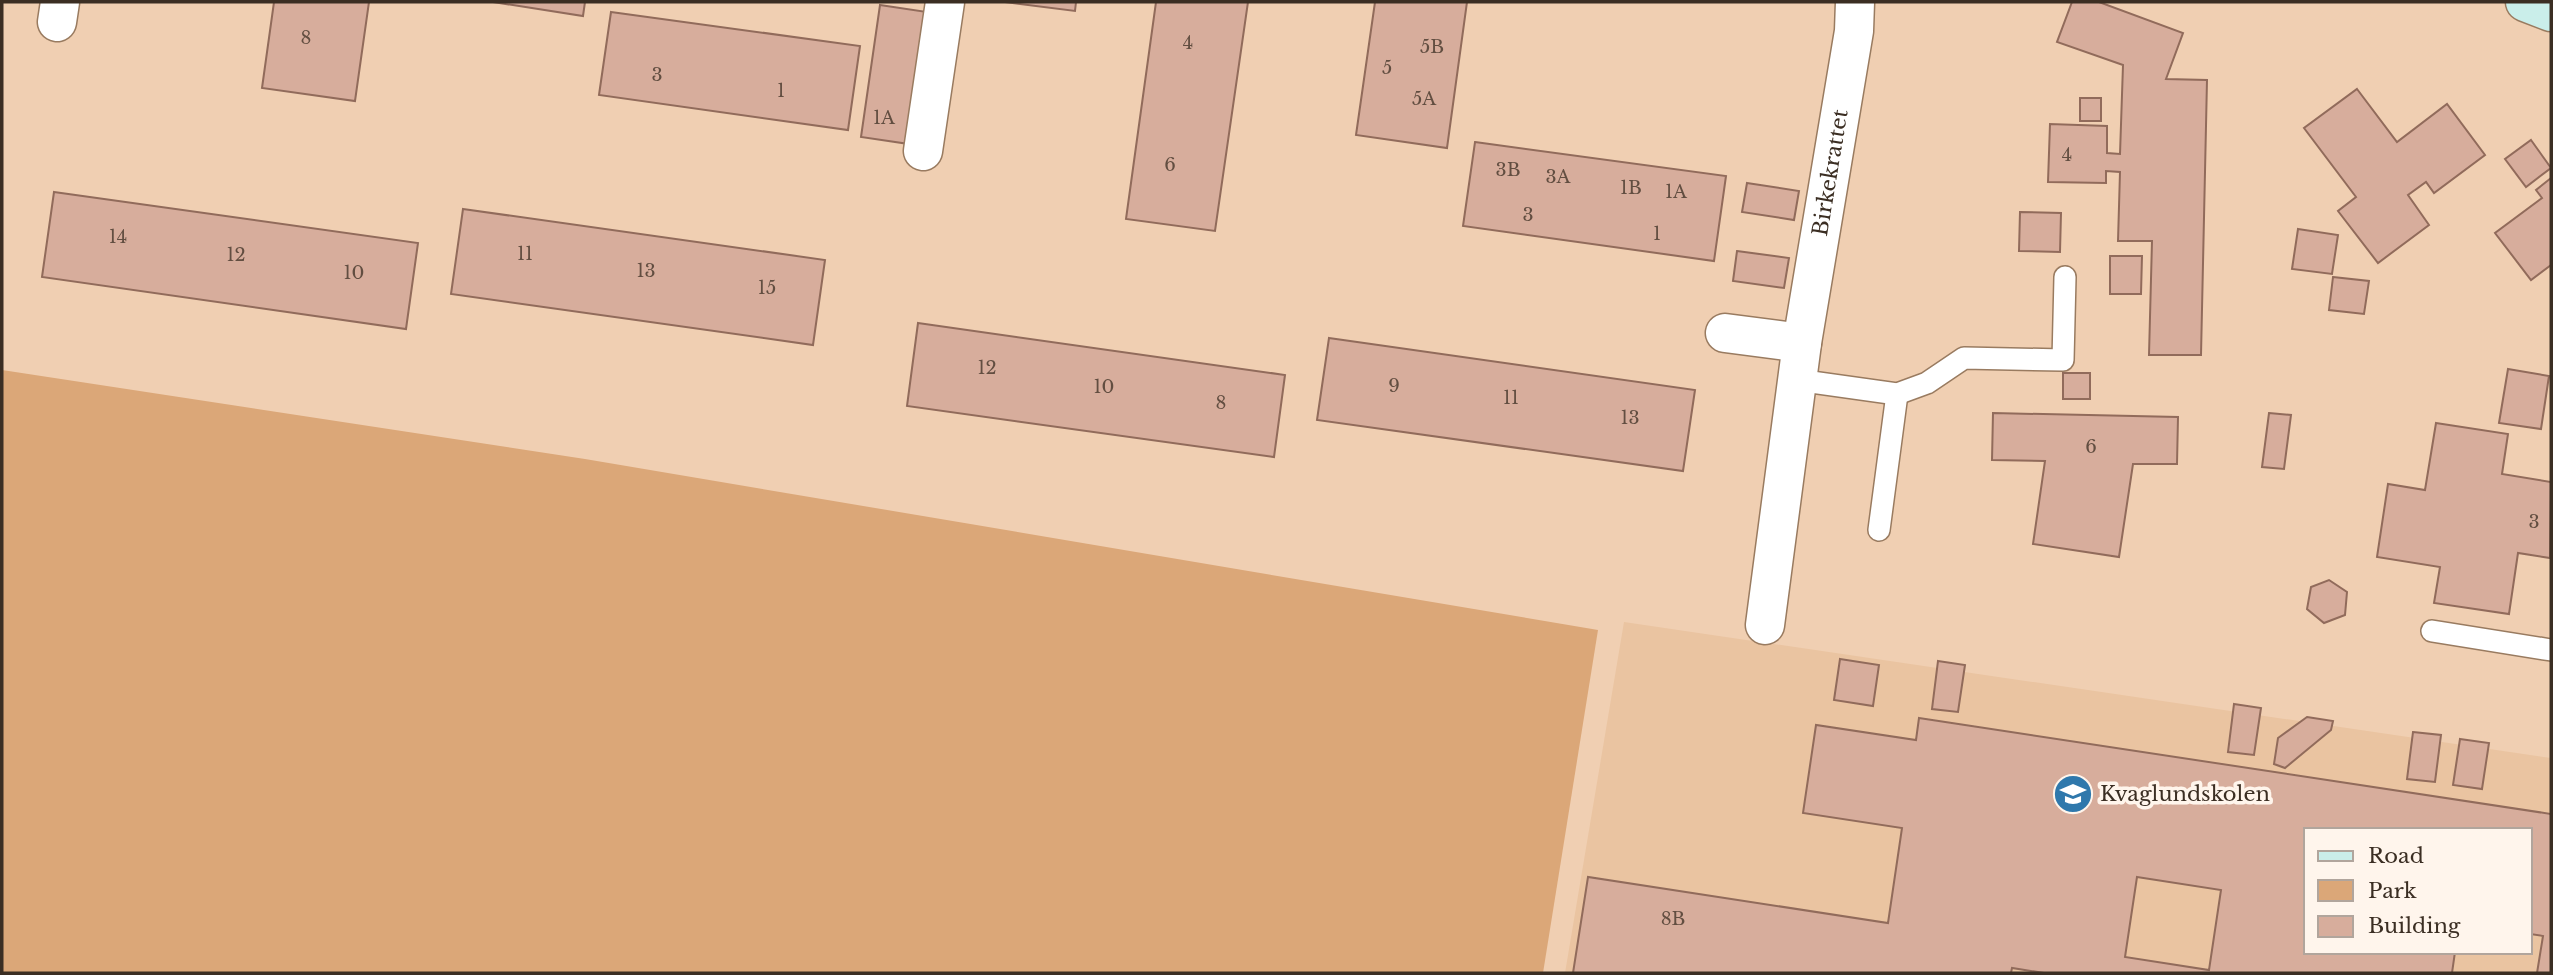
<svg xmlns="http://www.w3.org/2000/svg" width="2553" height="975" font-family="'Libre Baskerville',serif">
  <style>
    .built { fill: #eac4a1; fill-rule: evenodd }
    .green { fill: #dba778 }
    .building { fill: #d7ad9c; stroke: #916b5b; stroke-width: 2; fill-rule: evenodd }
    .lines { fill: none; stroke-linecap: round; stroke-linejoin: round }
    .lane-casing { stroke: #997b60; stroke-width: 24 }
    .street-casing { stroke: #997b60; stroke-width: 41 }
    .secondary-casing { stroke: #997b60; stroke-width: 41 }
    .lane { stroke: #fff; stroke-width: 21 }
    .street { stroke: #fff; stroke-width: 38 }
    .secondary { stroke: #caeeea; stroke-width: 38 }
    .labels { text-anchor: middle; stroke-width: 7; stroke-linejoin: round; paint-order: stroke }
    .number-label { font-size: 18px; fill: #624e41 }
    .street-label { font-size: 21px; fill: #3b2e23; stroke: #fff5ec }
    .poi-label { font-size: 21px; fill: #3b2e23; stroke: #fff5ec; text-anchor: start }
  </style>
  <rect width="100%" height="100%" fill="#f0cfb2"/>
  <path class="built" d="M1624,622L2551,758V973H1565ZM2306,830H2530V952H2306Z"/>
  <path class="green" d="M2,370L585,459L1598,630L1543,973H2Z"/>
  <g class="building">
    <path d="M274,2H369L355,101L262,88Z"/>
    <path d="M493,2H585L583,16Z"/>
    <path d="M1005,2H1076L1075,11Z"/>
    <path d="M1156,2H1248L1215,231L1126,219Z"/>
    <path d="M1375,2H1467L1447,148L1356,135Z"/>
    <path d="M2072,2H2099L2183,33L2166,79L2207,80L2201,355H2149L2152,241H2118L2120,172L2106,171V183L2048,182L2050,124L2107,126V153L2120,154L2123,65L2057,42Z"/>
    <path d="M880,5L927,12L909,144L861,137Z"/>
    <path d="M611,12L860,46L848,130L599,95Z"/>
    <path d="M2357,89L2397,142L2447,104L2485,155L2434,193L2426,182L2408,195L2429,225L2378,263L2338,211L2356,197L2304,128Z"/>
    <rect x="2080" y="98" width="21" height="23"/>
    <path d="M2531,140L2551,168L2526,187L2505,159Z"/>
    <path d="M1475,142L1726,176L1714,261L1463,226Z"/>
    <path d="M2551,178V265L2531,280L2495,233L2542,198L2536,190Z"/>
    <path d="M1747,183L1799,191L1794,220L1742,212Z"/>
    <path d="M54,192L418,243L406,329L42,277Z"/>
    <path d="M463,209L825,260L813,345L451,294Z"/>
    <path d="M2020,212L2061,213L2060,252L2019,251Z"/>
    <path d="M2298,229L2338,235L2332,274L2292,269Z"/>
    <path d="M1737,251L1789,258L1784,288L1733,281Z"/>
    <path d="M2110,256H2142L2141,294H2110Z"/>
    <path d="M2333,277L2369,281L2364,314L2329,310Z"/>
    <path d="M918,323L1285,375L1274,457L907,406Z"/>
    <path d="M1329,338L1695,390L1683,471L1317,420Z"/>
    <path d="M2508,369L2549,376L2541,429L2499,423Z"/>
    <rect x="2063" y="373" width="27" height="26"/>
    <path d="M1993,413L2178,417L2177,464H2133L2119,557L2033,544L2045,461L1992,460Z"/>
    <path d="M2269,413L2291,415L2284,469L2262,467Z"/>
    <path d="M2436,423L2508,434L2502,474L2551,482L2550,558L2518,553L2509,614L2434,603L2440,567L2377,557L2388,484L2425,490Z"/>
    <path d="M2329,580L2347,592L2345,615L2324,623L2307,609L2311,587Z"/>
    <path d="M1840,659L1879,665L1873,706L1834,700Z"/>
    <path d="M1938,661L1965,665L1958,712L1932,709Z"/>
    <path d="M2234,704L2261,708L2254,755L2228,752Z"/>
    <path d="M2307,717L2333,721L2331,730L2285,768L2274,764L2278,738Z"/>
    <path d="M1919,718L2551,814V973H2537L2543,936L2530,934V830H2306V952H2455L2452,973H2044L2012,968L2011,973H1573L1588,877L1888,923L1902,828L1803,813L1816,725L1916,740ZM2137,877L2221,890L2209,970L2125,957Z"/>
    <path d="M2413,732L2441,735L2435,782L2407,779Z"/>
    <path d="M2460,739L2489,743L2482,789L2453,785Z"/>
  </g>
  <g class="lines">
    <g class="lane-casing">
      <g id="lane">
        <path d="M1797,380L1897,394L1927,383L1964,358L2063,360L2065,277"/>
        <path d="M1879,530L1897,394"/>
        <path d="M2432,631L2551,650"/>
      </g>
    </g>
    <g class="street-casing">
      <g id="street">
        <path d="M57,22L60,2"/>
        <path d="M923,151L945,2"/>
        <path d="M1725,333L1802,343"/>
        <path id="s1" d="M1765,625L1802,343L1854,31L1855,2"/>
      </g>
    </g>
    <g class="secondary-casing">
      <path id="secondary" d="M2525,2L2551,12"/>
    </g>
    <use href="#lane" class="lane"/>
    <use href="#street" class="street"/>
    <use href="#secondary" class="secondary"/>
  </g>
  <defs>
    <g id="school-disc" transform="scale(2.0125)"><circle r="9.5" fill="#2f78ac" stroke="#fff5ec"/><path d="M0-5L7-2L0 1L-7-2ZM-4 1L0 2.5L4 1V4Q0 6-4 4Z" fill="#fff"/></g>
  </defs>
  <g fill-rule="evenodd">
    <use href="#school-disc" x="2073" y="794"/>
  </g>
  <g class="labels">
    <g class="number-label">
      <text x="306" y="44">8</text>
      <text x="1188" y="49">4</text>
      <text x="1432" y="53">5B</text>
      <text x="1387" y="74">5</text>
      <text x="657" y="81">3</text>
      <text x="781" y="97">1</text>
      <text x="1424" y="105">5A</text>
      <text x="884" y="124">1A</text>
      <text x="2067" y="161">4</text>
      <text x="1170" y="171">6</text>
      <text x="1508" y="176">3B</text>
      <text x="1558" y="183">3A</text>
      <text x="1631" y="194">1B</text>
      <text x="1676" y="198">1A</text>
      <text x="1528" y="221">3</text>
      <text x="1657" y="240">1</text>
      <text x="118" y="243">14</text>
      <text x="525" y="260">11</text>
      <text x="236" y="261">12</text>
      <text x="646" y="277">13</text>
      <text x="354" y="279">10</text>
      <text x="767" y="294">15</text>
      <text x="987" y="374">12</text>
      <text x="1394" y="392">9</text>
      <text x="1104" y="393">10</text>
      <text x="1511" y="404">11</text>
      <text x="1221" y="409">8</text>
      <text x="1630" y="424">13</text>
      <text x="2091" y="453">6</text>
      <text x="2534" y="528">3</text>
      <text x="1673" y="925">8B</text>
    </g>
    <g class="street-label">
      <text dy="7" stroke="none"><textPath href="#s1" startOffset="457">Birkekrattet</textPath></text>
    </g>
    <g class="poi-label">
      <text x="2100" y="801">Kvaglundskolen</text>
    </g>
  </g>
  <rect width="2553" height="975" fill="none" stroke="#3b2e23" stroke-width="7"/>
  <rect x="2304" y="828" width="228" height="126" fill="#fff5ec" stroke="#b1a59c" stroke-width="2"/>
  <rect x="2318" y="851" width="35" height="10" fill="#caeeea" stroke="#b1a59c" stroke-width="2"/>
  <text x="2368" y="863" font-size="21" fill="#3b2e23">Road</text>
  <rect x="2318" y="880" width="35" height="21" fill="#dba778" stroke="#b1a59c" stroke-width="2"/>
  <text x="2368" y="898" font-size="21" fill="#3b2e23">Park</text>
  <rect x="2318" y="916" width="35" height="21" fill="#d7ad9c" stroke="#b1a59c" stroke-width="2"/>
  <text x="2368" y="933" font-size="21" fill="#3b2e23">Building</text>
</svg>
